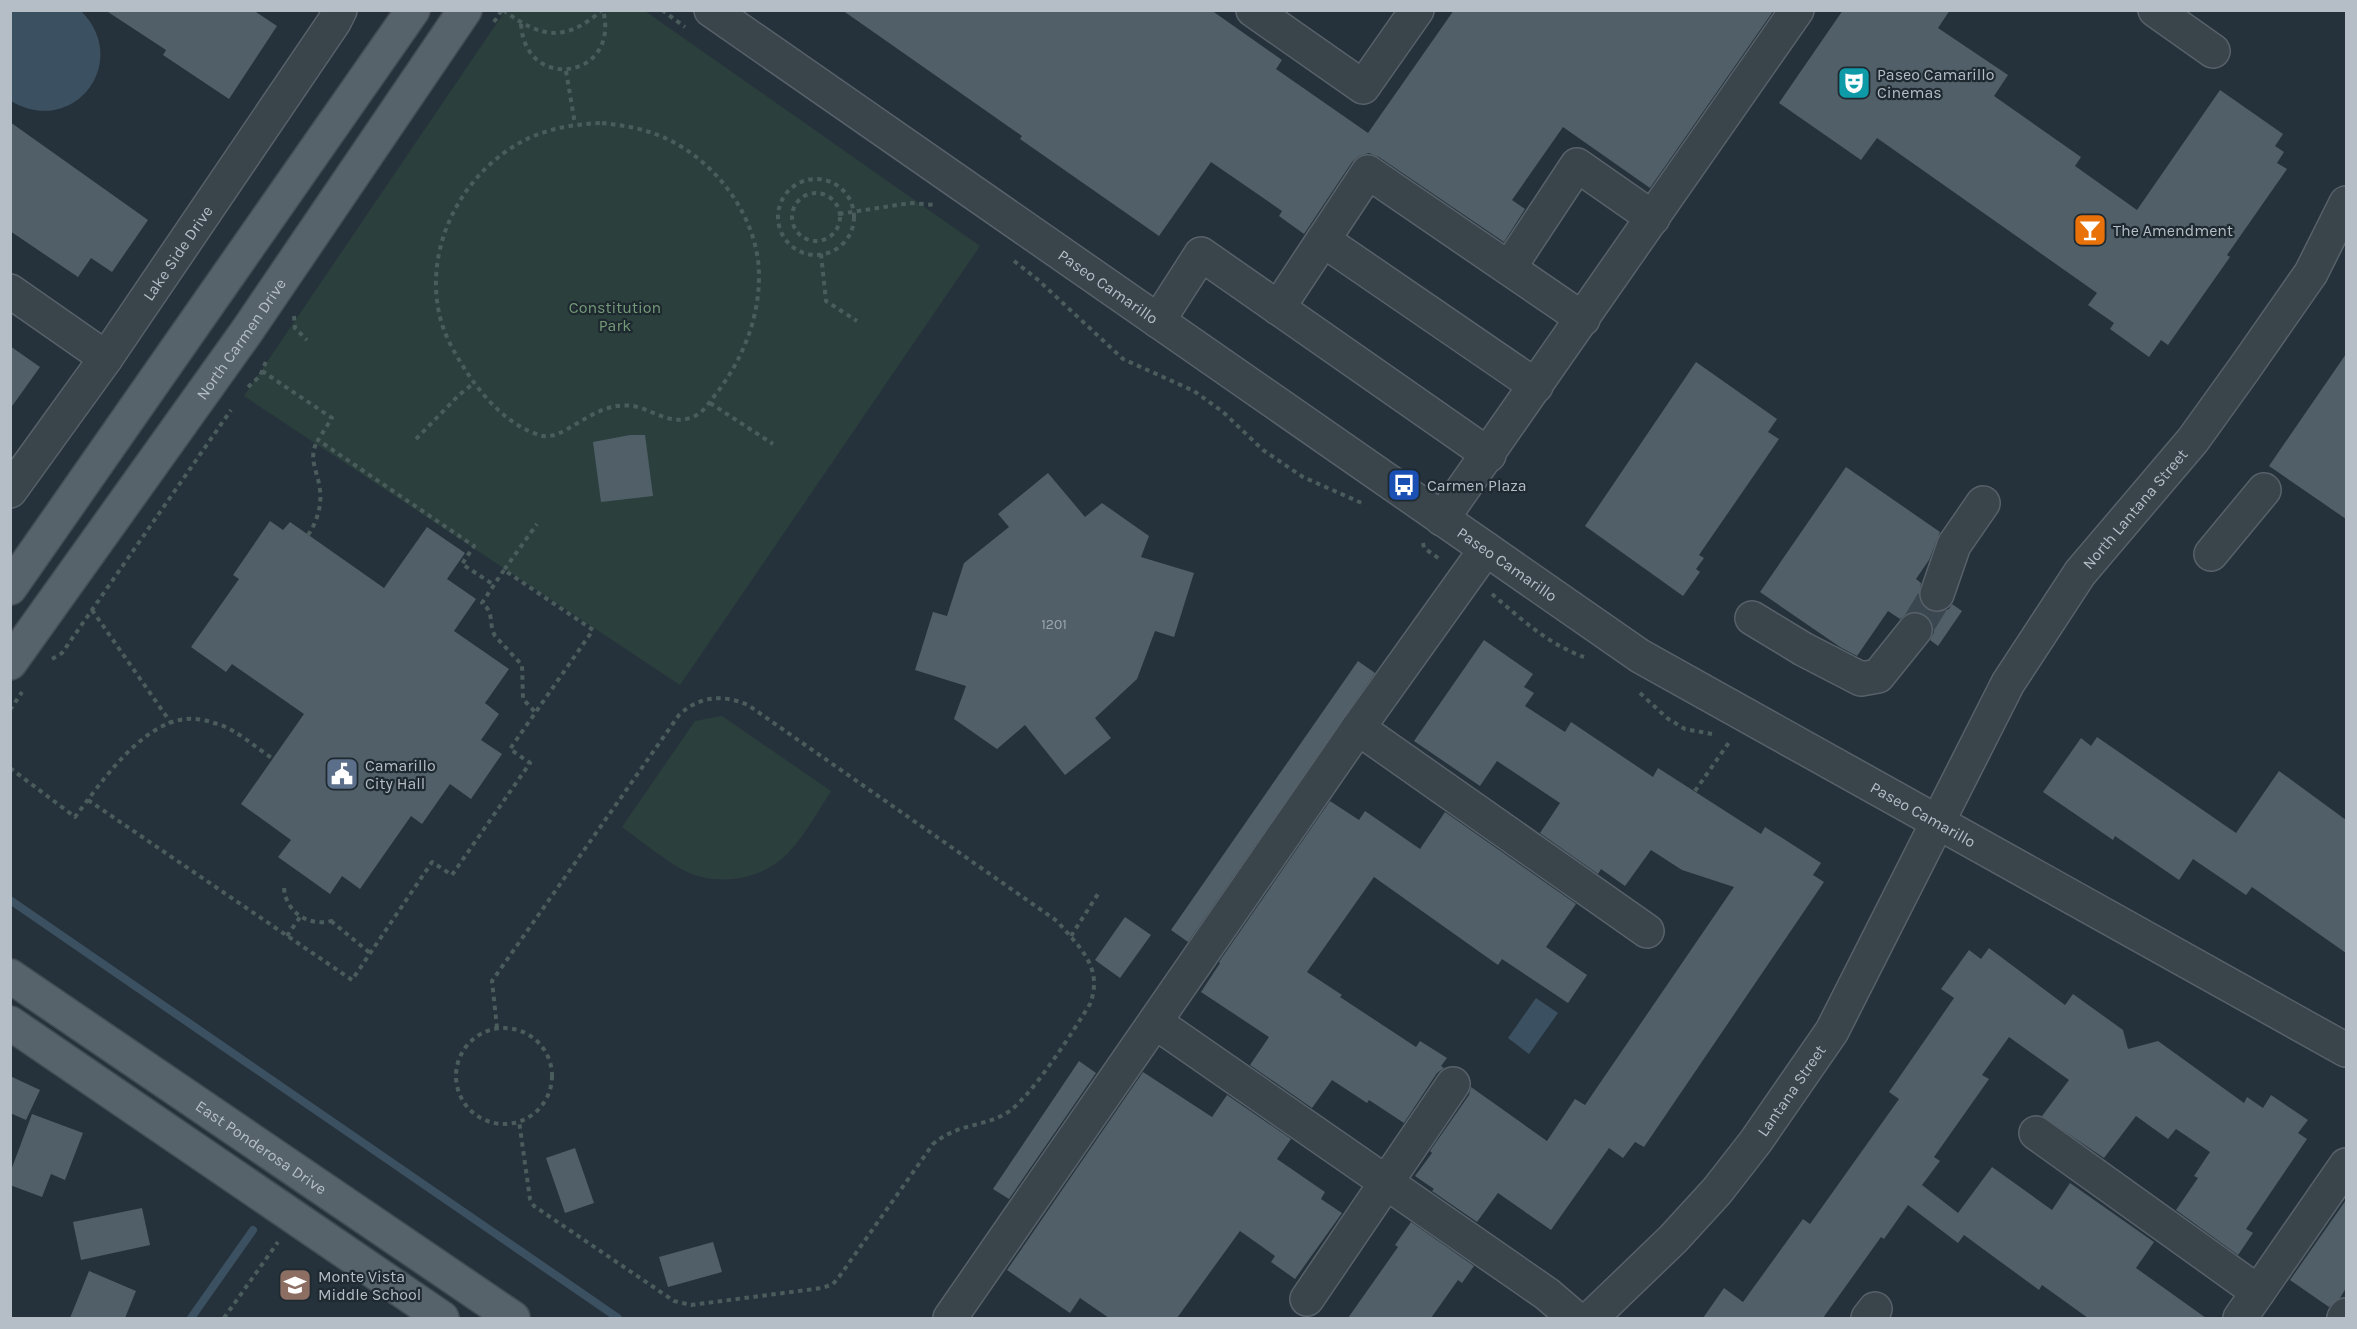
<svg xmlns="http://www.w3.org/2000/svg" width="2357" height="1329" font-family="Karla,sans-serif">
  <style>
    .green { fill: #2b403d }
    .water { fill: #3b5161 }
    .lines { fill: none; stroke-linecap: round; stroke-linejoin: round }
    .stream { stroke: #3b5161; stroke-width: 8 }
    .building { fill: #515f69 }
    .minor-tunnel { stroke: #3b4750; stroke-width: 33; stroke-dasharray: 33 16; stroke-linecap: butt }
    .minor-casing { stroke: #576169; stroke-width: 36 }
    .major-casing { stroke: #424d54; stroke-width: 36 }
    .path { stroke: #4a5c5c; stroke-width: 4; stroke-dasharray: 4.5 4.5; stroke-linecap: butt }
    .minor { stroke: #39444b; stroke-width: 33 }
    .major { stroke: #57636b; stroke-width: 33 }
    .labels { text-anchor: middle; stroke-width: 4.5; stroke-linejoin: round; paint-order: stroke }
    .number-label { font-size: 14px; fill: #9ca6b0 }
    .poi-label { font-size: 16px; fill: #b5bec7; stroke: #1e2930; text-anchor: start }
    .street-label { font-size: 16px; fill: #b5bec7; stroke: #1e2930 }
    .park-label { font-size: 16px; fill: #759a78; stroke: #1e2930 }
  </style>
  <rect width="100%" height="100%" fill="#26323b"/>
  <g class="green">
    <path d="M505,11H645L980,246L680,685L244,396Z"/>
    <path d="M722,716L831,791C818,811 805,835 789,852C764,879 720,887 687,872C667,862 641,841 622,827L695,721Z"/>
  </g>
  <g class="water">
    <path d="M11,10L81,11C132,62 73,138 11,101Z"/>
    <path d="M1536,998L1558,1013L1529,1054L1508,1038Z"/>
  </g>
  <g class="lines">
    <g class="stream">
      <path d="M10,900L618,1318"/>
      <path d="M191,1318L253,1230"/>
    </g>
  </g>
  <g class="building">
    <path d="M105,10H253L277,26L229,99L163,55L166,50Z"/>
    <path d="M842,10H1211L1282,60L1276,69L1368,133L1454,10H1774L1650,188L1563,127L1512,200L1525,209L1504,242L1379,157L1369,153L1359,156L1352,162L1304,234L1279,216L1282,211L1211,162L1159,236L1020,139L1022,136Z"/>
    <path d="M1843,10H1950L1938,28L2008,75L1994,96L2081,157L2075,166L2137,210L2220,90L2283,134L2275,146L2284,152L2277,163L2287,169L2227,255L2230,257L2168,345L2161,340L2149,357L2110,329L2114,323L2088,305L2097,293L1877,138L1861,160L1779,103Z"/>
    <path d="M10,122L148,220L112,272L91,258L78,277L10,231Z"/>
    <path d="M10,346L40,367L10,409Z"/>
    <path d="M2346,354V519L2269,466Z"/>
    <path d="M1696,362L1777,419L1768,432L1779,439L1699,555L1704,558L1696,569L1700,572L1683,596L1585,526Z"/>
    <path d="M630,435H645L653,496L601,502L593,442Z"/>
    <path d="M1846,467L1940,532L1929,560L1916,579L1921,583L1919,597L1923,607L1931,612H1940L1949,609L1952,604L1962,611L1938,646L1930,640L1934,632L1933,624L1926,615L1917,611L1909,612L1900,619L1888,611L1857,656L1840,647L1760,592Z"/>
    <path d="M1048,473L1085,517L1102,503L1149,536L1141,557L1194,573L1174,637L1155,631L1137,679L1095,718L1111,738L1065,775L1025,725L997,749L954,719L966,686L915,670L933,612L947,616L964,563L1009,527L998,514Z"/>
    <path d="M270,521L283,530L290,522L384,588L427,527L465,553L447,579L476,599L454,631L509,669L485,703L499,714L481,740L502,754L471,799L450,784L422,824L411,816L360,889L342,876L330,894L278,857L291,840L241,804L304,714L232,664L226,672L191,647L239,579L233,575Z"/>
    <path d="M1484,640L1533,674L1524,687L1534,693L1525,706L1565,732L1571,722L1653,777L1658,768L1761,834L1765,827L1821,863L1813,875L1824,882L1644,1147L1635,1142L1623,1158L1609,1148L1551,1230L1498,1193L1477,1222L1432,1191L1434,1189L1415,1176L1432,1153L1430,1151L1469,1095L1471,1087L1547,1141L1575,1099L1585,1105L1734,887L1682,870L1651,850L1625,886L1601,869L1598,874L1540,833L1560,803L1497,761L1480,786L1414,741Z"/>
    <path d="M1358,661L1375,673L1188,942L1171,930Z"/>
    <path d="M2097,737L2236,833L2279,771L2346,820V953L2252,887L2246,895L2193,859L2179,880L2115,836L2113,840L2043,792L2081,738L2091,746Z"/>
    <path d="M1330,801L1359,820L1365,811L1420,849L1445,812L1576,904L1546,947L1587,975L1568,1003L1502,959L1498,965L1374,877L1307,972L1342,995L1340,997L1416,1047L1420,1041L1447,1058L1441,1066L1444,1068L1437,1073L1404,1123L1369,1100L1367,1103L1332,1080L1312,1108L1250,1065L1269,1037L1201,992L1220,963L1219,962Z"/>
    <path d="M1125,917L1151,935L1120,978L1095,960Z"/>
    <path d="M1989,948L2065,1005L2073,994L2123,1030L2128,1049L2158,1041L2244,1103L2247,1097L2263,1108L2271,1095L2308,1120L2298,1133L2307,1139L2246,1229L2253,1233L2238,1255L2176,1210L2198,1178L2194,1176L2210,1152L2176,1129L2168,1139L2136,1116L2104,1158L2042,1116L2069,1080L2009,1037L1982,1075L1989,1079L1934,1157L1940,1161L1922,1185L1958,1213L1992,1167L2052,1210L2070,1183L2154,1242L2136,1268L2206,1318H2088L2042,1285L2039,1290L1964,1235L1958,1243L1908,1205L1884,1239L1881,1237L1823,1318H1703L1724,1288L1743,1302L1803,1219L1810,1224L1899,1099L1889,1092L1954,998L1941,989L1969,950L1981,959Z"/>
    <path d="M1079,1061L1096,1073L1009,1199L993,1189Z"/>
    <path d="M1143,1072L1212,1117L1227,1095L1291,1139L1277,1159L1325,1192L1321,1199L1342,1213L1295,1279L1271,1262L1275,1256L1240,1231L1177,1318H1109L1080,1298L1070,1313L1007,1270Z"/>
    <path d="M10,1076L40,1090L26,1120L10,1113Z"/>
    <path d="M32,1114L83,1133L65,1180L51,1174L42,1197L10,1185V1173Z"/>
    <path d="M575,1148L594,1203L565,1213L546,1158Z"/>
    <path d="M2346,1200V1288L2340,1298L2329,1307L2290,1280Z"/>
    <path d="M142,1208L150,1245L81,1260L73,1222Z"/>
    <path d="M1411,1222L1474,1266L1462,1283L1458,1280L1431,1318H1348L1398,1247L1395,1245Z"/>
    <path d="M713,1242L722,1272L668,1287L659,1257Z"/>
    <path d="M89,1271L136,1291L125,1318H70Z"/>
  </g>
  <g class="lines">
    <path class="minor-tunnel" d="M1915,630L1937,594"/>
    <g class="minor-casing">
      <g id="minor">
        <path id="s1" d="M711,10L1640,656L2346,1050"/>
        <path d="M1253,10L1363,87L1417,10"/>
        <path d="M2155,10L2213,51"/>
        <path d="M1323,240L1368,172L1583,319"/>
        <path d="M1509,268L1577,165L1653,218"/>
        <path d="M10,291L106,358"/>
        <path d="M1278,308L1323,240L1536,386"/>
        <path d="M1158,321L1201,254L1489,455"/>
        <path id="s2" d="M10,491L106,358L334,22L340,10"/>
        <path d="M1442,519L1797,10"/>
        <path d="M2211,554L2264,490"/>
        <path d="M1937,594L1954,545L1983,503"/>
        <path d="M1752,618L1803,649L1861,679L1878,676L1915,630"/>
        <path d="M1358,728L1647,931"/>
        <path d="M1155,1022L1547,1294L1575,1318"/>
        <path d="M2036,1133L2258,1292"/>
        <path d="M1307,1299L1453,1084"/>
        <path d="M950,1318L1358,728L1486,549"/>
        <path id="s3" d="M1591,1318L1673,1239L1717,1191L1756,1141L1832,1031L2008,683L2080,573L2193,440L2244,369L2311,273L2346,203"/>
        <path d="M1868,1318L1875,1309"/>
        <path d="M2240,1318L2346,1165"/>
        <path d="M2344,1318L2346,1315"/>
      </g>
    </g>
    <g class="major-casing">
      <g id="major">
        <path d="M10,588L413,10"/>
        <path id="s4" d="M10,663L247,331L465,10"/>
        <path id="s5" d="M10,976L513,1318"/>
        <path d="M10,1023L442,1318"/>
      </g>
    </g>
    <g class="path">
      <path d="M503,10C541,38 565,43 602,10"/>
      <path d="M662,10L685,27"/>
      <path d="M494,22L502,10"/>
      <path d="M521,24C525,93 621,79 603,10"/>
      <path d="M566,71L575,124"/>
      <path d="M602,123C619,125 636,127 652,133C710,152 759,214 759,276C759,320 742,360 716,394C707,405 702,416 686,419C666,423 651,409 633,406C592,400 564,444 539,435C509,425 487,401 470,377C458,359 445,338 440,317C423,248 461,174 523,141C548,128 575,124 602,123Z"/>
      <circle cx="816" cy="217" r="38"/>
      <circle cx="816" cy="217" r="24"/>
      <path d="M839,214L910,203L936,205"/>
      <path d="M821,254L826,301L857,321"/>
      <path d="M1014,261L1037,279L1123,359L1194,391L1223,412L1263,450L1303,477L1364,504"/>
      <path d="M294,316L295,328L307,340"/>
      <path d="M262,371L332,418L318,440L474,546L462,564L494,585"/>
      <path d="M248,387L260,376L267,359"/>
      <path d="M710,403L773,444"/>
      <path d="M416,439L459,395L474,383"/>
      <path d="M308,535C317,522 322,505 320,490C318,471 307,458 318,440"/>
      <path d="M1423,543L1424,548L1441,560"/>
      <path d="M504,570L482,603C495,613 488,623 495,636L522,665L523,699L536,713"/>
      <path d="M1492,594C1521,619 1548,644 1584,657"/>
      <path d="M92,610L171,723"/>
      <path d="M52,659L62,653L231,410"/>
      <path d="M1640,693L1667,718L1685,729L1712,734"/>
      <path d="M10,710L22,692"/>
      <path d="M10,768L75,817C100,784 141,723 186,719C195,718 206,720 214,723C235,728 255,747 273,759"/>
      <path d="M1695,791L1730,741"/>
      <path d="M88,800L352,980L432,862L452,875L530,763L510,749L593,630L504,570L537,524"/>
      <path d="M284,888C286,914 311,928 335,920"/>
      <path d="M331,921L370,953"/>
      <path d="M287,936L300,917"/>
      <path d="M1071,936L1098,894"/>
      <path d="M497,1028L492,981L679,715C699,696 723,694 748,705L1057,921C1079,947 1104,967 1090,1004C1074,1030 1029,1101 1005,1114C979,1128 959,1123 933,1144L839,1277L833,1284L822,1288L691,1305L674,1301L534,1206L530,1199L519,1121"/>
      <circle cx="504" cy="1076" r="48"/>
      <path d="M224,1318L278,1242"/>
    </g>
    <use href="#minor" class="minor"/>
    <use href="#major" class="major"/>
  </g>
  <defs>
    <g id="theatre-square" transform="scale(1.725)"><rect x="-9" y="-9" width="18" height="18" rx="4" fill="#0f9aa8" stroke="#1e2930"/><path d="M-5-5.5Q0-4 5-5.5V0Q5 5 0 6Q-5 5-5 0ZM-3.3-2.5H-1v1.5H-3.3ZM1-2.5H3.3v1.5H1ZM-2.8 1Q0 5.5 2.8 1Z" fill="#fff"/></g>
    <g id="bar-square" transform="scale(1.725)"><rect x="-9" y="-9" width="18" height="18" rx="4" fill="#e8710a" stroke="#1e2930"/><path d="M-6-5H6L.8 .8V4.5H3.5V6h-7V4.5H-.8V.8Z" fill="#fff"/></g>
    <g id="bus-square" transform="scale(1.725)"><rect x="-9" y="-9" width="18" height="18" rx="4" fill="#1a4fb4" stroke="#1e2930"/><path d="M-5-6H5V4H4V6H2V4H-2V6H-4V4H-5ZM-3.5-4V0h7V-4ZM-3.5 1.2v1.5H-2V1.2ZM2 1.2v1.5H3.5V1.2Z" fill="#fff"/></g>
    <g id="civic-square" transform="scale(1.725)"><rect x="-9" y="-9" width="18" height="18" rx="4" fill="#5c6f8a" stroke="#1e2930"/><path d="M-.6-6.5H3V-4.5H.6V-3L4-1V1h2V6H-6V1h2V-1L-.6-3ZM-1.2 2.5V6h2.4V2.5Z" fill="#fff"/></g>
    <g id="school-square" transform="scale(1.725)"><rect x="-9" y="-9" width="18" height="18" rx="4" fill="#8d6e63" stroke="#1e2930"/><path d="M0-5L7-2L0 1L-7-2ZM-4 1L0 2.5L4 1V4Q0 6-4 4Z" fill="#fff"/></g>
  </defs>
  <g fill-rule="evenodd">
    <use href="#theatre-square" x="1854" y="83"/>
    <use href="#bar-square" x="2090" y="230"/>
    <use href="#bus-square" x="1404" y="485"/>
    <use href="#civic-square" x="342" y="774"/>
    <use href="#school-square" x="295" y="1285"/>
  </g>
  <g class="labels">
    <g class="number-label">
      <text x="1054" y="629">1201</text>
    </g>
    <g class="poi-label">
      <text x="1877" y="80">Paseo Camarillo<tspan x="1877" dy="18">Cinemas</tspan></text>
      <text x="2113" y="236">The Amendment</text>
      <text x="1427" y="491">Carmen Plaza</text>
      <text x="365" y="771">Camarillo<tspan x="365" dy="18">City Hall</tspan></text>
      <text x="318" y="1282">Monte Vista<tspan x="318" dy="18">Middle School</tspan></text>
    </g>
    <g class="street-label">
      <text dy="6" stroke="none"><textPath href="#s2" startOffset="291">Lake Side Drive</textPath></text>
      <text dy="6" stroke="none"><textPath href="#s1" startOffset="484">Paseo Camarillo</textPath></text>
      <text dy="6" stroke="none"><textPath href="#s4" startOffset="398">North Carmen Drive</textPath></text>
      <text dy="6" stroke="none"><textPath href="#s3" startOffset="982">North Lantana Street</textPath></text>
      <text dy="6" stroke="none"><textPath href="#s1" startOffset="970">Paseo Camarillo</textPath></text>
      <text dy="6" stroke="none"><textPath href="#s1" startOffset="1456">Paseo Camarillo</textPath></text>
      <text dy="6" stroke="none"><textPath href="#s3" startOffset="304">Lantana Street</textPath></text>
      <text dy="6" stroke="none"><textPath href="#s5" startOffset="304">East Ponderosa Drive</textPath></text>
    </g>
    <g class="park-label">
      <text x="615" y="313">Constitution<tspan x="615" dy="18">Park</tspan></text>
    </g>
  </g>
  <rect width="2357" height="1329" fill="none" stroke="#b5bec7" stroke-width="24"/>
</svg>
